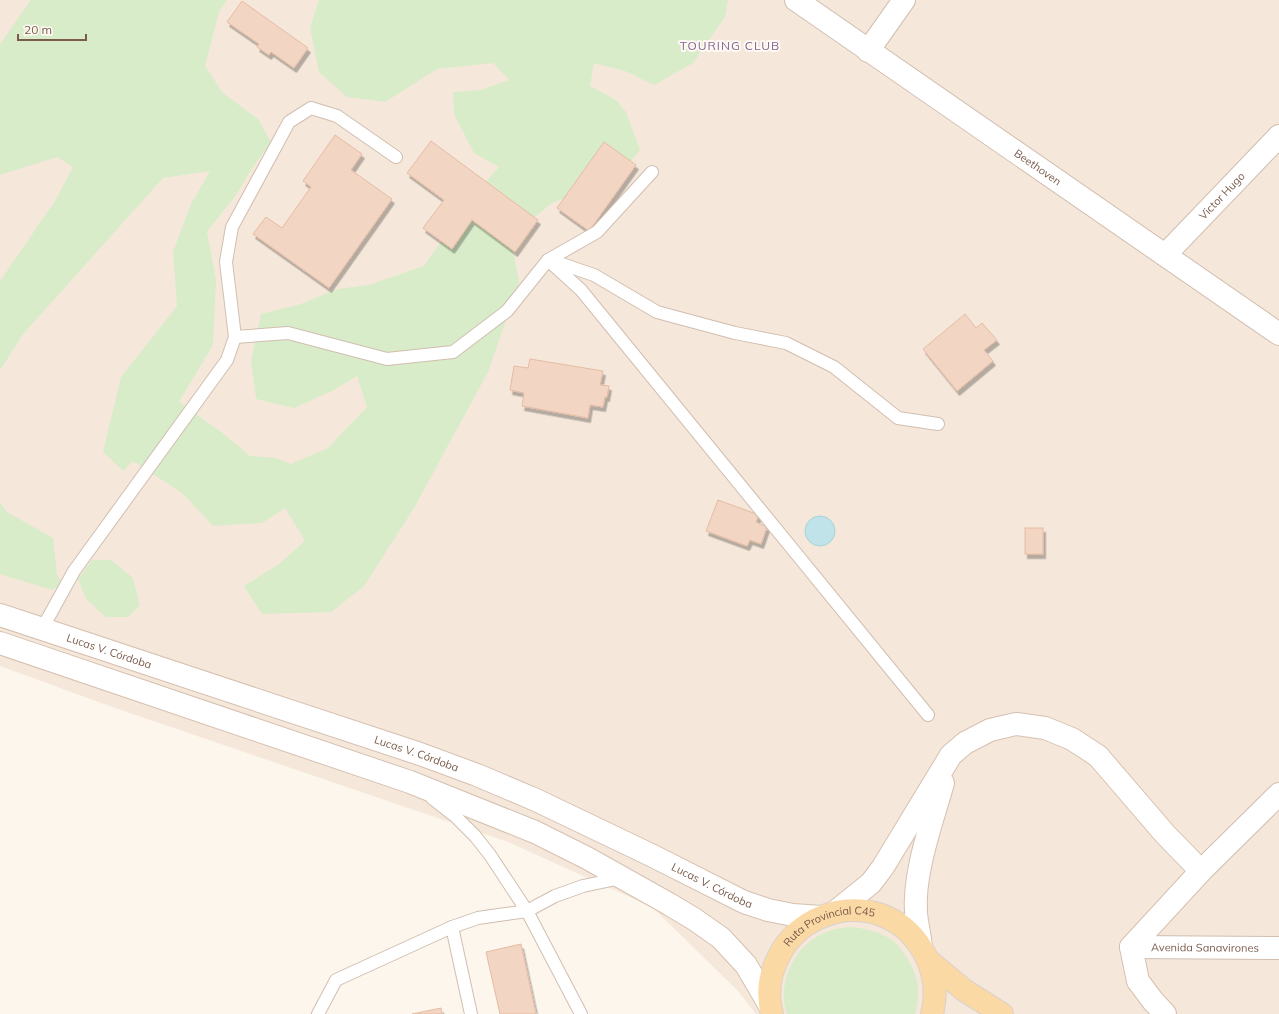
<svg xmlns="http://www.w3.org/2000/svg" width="1279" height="1014" font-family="Mulish,sans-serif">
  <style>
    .residential { fill: #f5e8da }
    .green { fill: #d8ecc9 }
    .water { fill: #bfe3e8; stroke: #a5d3da }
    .building { fill: #f3d5c3; stroke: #e6bba3; filter: url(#shadow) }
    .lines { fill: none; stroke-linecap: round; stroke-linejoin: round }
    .lane-casing { stroke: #d1beb0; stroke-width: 14 }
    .street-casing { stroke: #d1beb0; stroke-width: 24 }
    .secondary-casing { stroke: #d6c0b0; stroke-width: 24 }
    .primary-casing { stroke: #dad1cd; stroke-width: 24 }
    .lane { stroke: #fff; stroke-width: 12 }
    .street { stroke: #fff; stroke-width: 22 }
    .secondary { stroke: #fff; stroke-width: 22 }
    .primary { stroke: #fbd9a5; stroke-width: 22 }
    .labels { text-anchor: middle; stroke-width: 4; stroke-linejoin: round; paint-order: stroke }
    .street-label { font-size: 11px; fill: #7a5c4d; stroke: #fffaf3 }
    .neighbourhood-label { font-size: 12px; letter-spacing: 1px; fill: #846695; stroke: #fffaf3 }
  </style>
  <defs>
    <filter id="shadow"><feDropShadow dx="2.5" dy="4.5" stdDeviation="0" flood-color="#0004"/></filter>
  </defs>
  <rect width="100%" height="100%" fill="#fdf6ec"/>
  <path class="residential" d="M0,0H1279V1014H756L738,991L652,907L508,842L115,708L0,666Z"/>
  <g class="green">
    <path d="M31,0H227L219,12L205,66L223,93L258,119L271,142L253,167L236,195L207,232L216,280L213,345L179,402L220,431L250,456L276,458L291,464L328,448L367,407L357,376L334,390L294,408L256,399L251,361L261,314L301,304L337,289L369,285L424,266L470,200L499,167L474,153L454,114L453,92L481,90L509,80L493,63L437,69L385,102L347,97L319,72L310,28L319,0H728L725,17L693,63L654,85L625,71L594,63L590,86L616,100L626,112L640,150L618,177L552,203L511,236L519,283L488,372L414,508L364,586L331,612L262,614L244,586L279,564L305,541L285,508L262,523L213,526L182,493L133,461L123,471L103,452L121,377L177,306L173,252L191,204L210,171L163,178L24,333L0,370V281L55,201L73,167L57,157L0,175V44Z"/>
    <path d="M0,503L7,512L53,538L57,574L62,584L52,590L0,574Z"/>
    <path d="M92,560H111L133,578L140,605L128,617H106L86,599L78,579Z"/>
    <path d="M850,927C863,928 877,931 889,938C897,943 902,950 907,958C919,977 921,993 915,1014H787C776,983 795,944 826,932C833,929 842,928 850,927Z"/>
  </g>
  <circle class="water" cx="820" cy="531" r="15"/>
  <g class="building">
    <path d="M242,1L308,48L294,68L271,52L269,55L257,47L259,44L227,22Z"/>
    <path d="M335,135L362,154L351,170L392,199L329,288L253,234L266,217L282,228L311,187L303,181Z"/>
    <path d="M431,141L538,220L515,252L472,220L452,249L423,228L444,200L407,173Z"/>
    <path d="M604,142L636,165L589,231L557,208Z"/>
    <path d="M965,314L976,328L982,323L997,340L984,350L993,361L957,391L923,349Z"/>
    <path d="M530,359L603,371L600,385L609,386L607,397H605L603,407L590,405L588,418L522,406L524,393L510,390L514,366L528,368Z"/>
    <path d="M718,500L759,515L756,522L767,527L761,544L750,540L747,546L706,531Z"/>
    <rect x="1025" y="528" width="18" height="26"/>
    <path d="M521,944L536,1014H500L486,952Z"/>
    <path d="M441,1008L442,1014H412Z"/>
  </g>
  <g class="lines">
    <g class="lane-casing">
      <g id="lane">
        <path d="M548,260L581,290L928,715"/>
        <path d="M553,261L594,275L657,312L735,333L786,343L834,367L898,418L938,424"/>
        <path d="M235,337L288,333L387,359L453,352L507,311L548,260L597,232L652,172"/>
        <path d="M42,629L74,571L227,360L235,337L226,262L232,227L289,122L311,108L337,116L396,157"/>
        <path d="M432,798L455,816L475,836L490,855L527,911L581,1014"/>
        <path d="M452,927L471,1014"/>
        <path d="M318,1014L336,980L452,927L478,918L527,911L555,896L583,886L621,878"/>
      </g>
    </g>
    <g class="street-casing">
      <g id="street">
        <path id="s1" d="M796,0L1279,334"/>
        <path d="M868,51L904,0"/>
        <path id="s2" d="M1165,255L1279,136"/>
        <path d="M1201,871L1279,794"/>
        <path id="s3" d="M1131,947L1279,948"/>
      </g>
    </g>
    <g class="secondary-casing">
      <g id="secondary">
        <path id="s4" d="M0,615L420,754L477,775L536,800L653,856L744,902L768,910L793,915L821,917"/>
        <path d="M0,643L410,782L535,832L587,858L669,904L694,919L721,938L746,965L770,1006"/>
        <path d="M835,912L871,883L883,867L951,755L965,743L990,730L1016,724L1045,728L1072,739L1098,756L1165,834L1201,871L1131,947L1138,981L1153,1001L1165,1014"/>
        <path d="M921,947C920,936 917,924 916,913C913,873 932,822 943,783"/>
      </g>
    </g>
    <g class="primary-casing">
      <g id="primary">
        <path d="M928,960L964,990L1002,1014"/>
        <path id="s5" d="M772,1014C767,995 769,976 778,958C796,919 844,900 884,916C922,932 942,975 932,1014"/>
      </g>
    </g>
    <use href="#lane" class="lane"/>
    <use href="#street" class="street"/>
    <use href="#secondary" class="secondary"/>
    <use href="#primary" class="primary"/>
  </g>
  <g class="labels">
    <g class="street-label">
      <text dy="4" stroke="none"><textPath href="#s1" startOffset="294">Beethoven</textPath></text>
      <text dy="4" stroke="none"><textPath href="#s2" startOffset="82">Victor Hugo</textPath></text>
      <text dy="4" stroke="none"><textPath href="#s4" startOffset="115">Lucas V. Córdoba</textPath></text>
      <text dy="4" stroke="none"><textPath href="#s4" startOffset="439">Lucas V. Córdoba</textPath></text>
      <text dy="4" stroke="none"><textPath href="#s4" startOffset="763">Lucas V. Córdoba</textPath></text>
      <text dy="4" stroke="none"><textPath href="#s5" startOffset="123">Ruta Provincial C45</textPath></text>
      <text dy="4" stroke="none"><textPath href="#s3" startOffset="74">Avenida Sanavirones</textPath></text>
    </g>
    <g class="neighbourhood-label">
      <text x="730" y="50">TOURING CLUB</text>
    </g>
  </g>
  <path d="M18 34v6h68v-6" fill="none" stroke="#7a5c4d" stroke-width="2"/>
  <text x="24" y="34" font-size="12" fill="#7a5c4d" stroke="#fffaf3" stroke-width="3" paint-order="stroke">20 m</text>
</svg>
